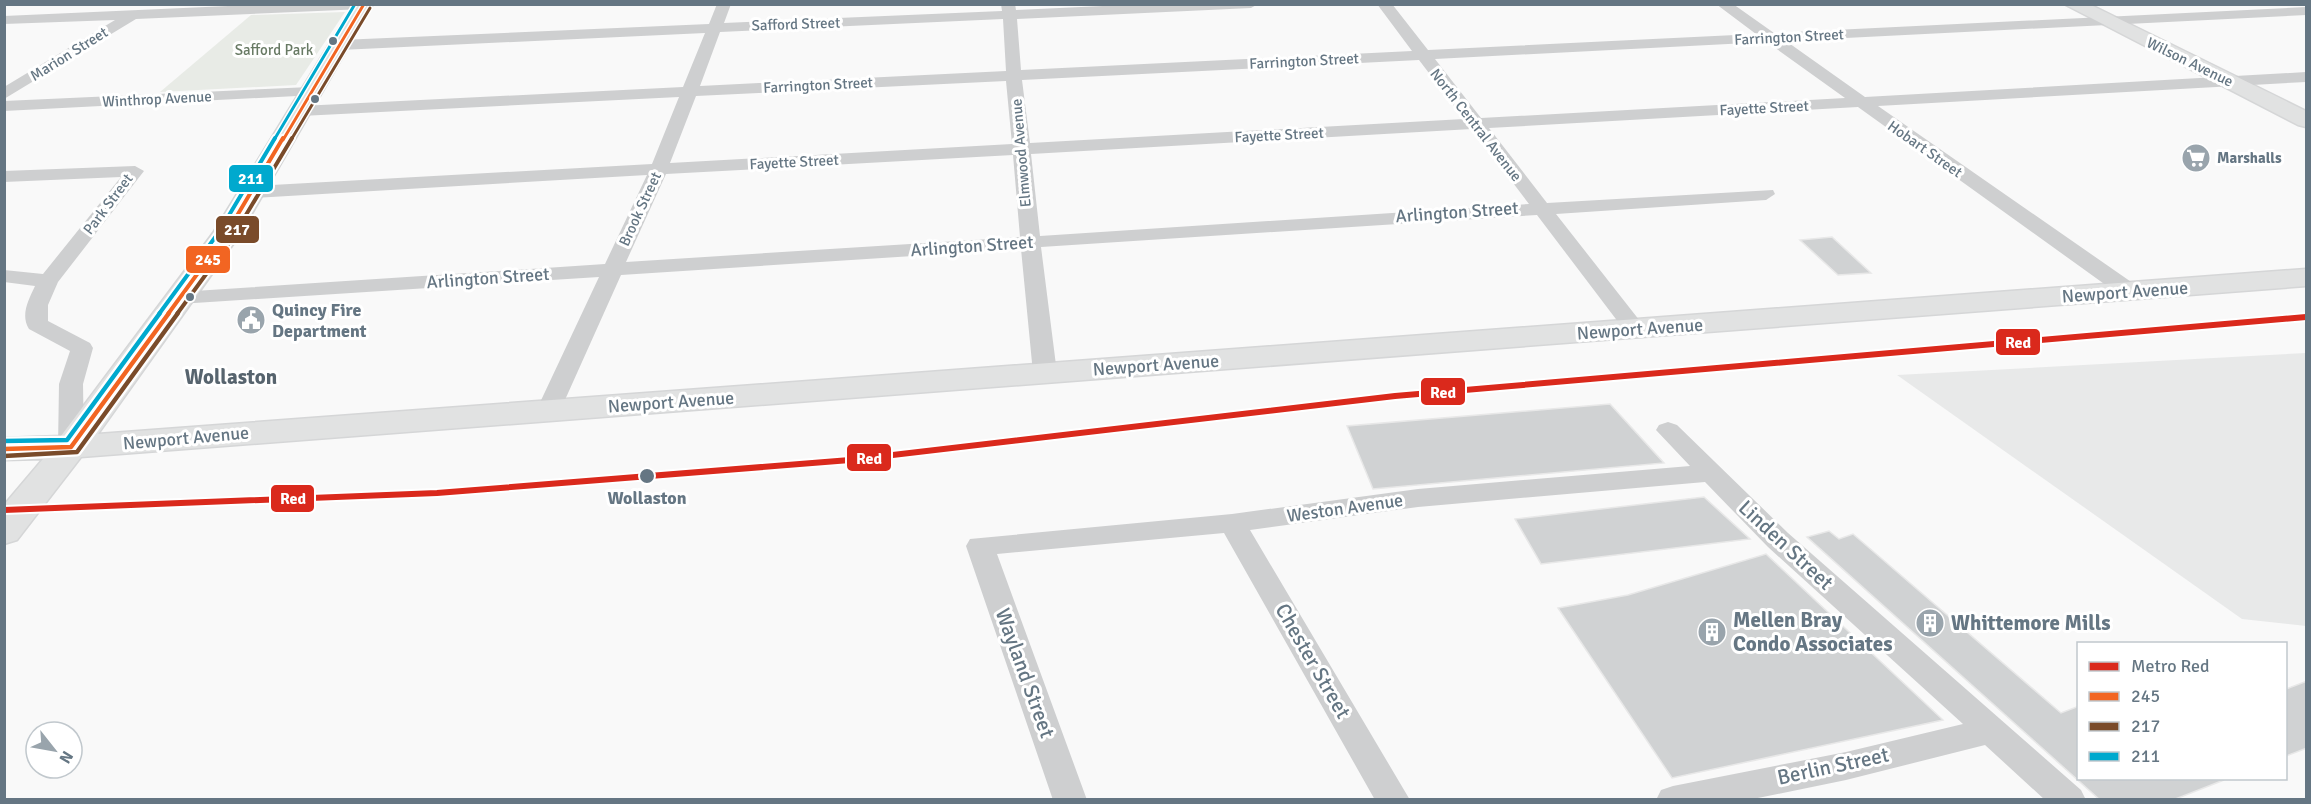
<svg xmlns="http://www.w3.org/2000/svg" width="2311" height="804" font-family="Signika,sans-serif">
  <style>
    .built { fill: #e8e9e9 }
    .green { fill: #e8ebe6 }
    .building { fill: #d0d2d3; stroke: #e8e8e8; stroke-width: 1.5 }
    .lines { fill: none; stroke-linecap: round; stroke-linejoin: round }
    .secondary-casing { stroke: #d5d6d7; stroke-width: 3 }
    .street { fill: #cecfd0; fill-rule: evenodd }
    .secondary { fill: #e1e2e2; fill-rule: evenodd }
    .bus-1-far2-casing { stroke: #fff; stroke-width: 6 }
    .bus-1-far1-casing { stroke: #fff; stroke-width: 8 }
    .bus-1-casing { stroke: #fff; stroke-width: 9 }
    .bus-2-far2-casing { stroke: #fff; stroke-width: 6 }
    .bus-2-far1-casing { stroke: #fff; stroke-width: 8 }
    .bus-2-casing { stroke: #fff; stroke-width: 9 }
    .bus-3-far2-casing { stroke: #fff; stroke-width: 6 }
    .bus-3-far1-casing { stroke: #fff; stroke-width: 8 }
    .bus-3-casing { stroke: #fff; stroke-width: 9 }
    .bus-1-far2 { stroke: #f26522; stroke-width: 3 }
    .bus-1-far1 { stroke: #f26522; stroke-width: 4 }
    .bus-1 { stroke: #f26522; stroke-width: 4.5 }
    .bus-2-far2 { stroke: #7a4b2a; stroke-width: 3 }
    .bus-2-far1 { stroke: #7a4b2a; stroke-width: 4 }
    .bus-2 { stroke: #7a4b2a; stroke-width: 4.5 }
    .bus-3-far2 { stroke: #00a9ce; stroke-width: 3 }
    .bus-3-far1 { stroke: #00a9ce; stroke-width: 4 }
    .bus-3 { stroke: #00a9ce; stroke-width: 4.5 }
    .metro-1-casing { stroke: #fff; stroke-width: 10 }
    .metro-1 { stroke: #da291c; stroke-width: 6 }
    .bus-dot { fill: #657683; stroke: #fff; stroke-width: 2 }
    .labels { text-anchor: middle; stroke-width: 6; stroke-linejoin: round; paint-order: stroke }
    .far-street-label { font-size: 15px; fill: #657683; stroke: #fff }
    .far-park-label { font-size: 15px; fill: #687a64; stroke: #fff }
    .far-poi-label { font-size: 15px; font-weight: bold; fill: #657683; stroke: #fff; text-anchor: start }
    .street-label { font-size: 18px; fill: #657683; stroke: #fff }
    .poi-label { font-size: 18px; font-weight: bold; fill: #657683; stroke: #fff; text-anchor: start }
    .stop-label { font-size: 18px; font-weight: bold; fill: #657683; stroke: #fff }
    .quarter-label { font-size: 21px; font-weight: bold; fill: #57646e; stroke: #fff }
    .near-street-label { font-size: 21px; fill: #657683; stroke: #fff }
    .near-poi-label { font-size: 21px; font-weight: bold; fill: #657683; stroke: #fff; text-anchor: start }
    .line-badge { stroke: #fff; stroke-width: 2 }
    .badge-label { font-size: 16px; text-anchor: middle; font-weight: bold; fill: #fff }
  </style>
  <rect width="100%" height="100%" fill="#f9f9f9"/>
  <path class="built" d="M2306,353V626L2242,619L1897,375Z"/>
  <path class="green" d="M345,12L296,85L160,92L251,15Z"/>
  <g class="building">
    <path d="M1832,237L1871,273L1838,275L1800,240Z"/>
    <path d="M1610,404L1664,463L1373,489L1347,426Z"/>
    <path d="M1704,497L1750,539L1541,564L1515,519Z"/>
    <path d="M1829,531L1839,539L1853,534L2061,713L2079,706V778L2224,780L2173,800H2100L1807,537Z"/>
    <path d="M1766,554L1943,720L1672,778L1558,608L1628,595Z"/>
    <path d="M2307,681V748L2286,756V689Z"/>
  </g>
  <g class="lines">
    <g class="secondary-casing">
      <g id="secondary">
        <path d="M354,4H373L239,236L98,434L2306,269V286L81,457L17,540L4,544V505L43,459L4,460V438L61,436L213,233Z"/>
        <path d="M2064,4H2089L2306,111V127L2298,125Z"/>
      </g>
    </g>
    <g class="street">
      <path d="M274,4L371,5L364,9L136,19L4,99V87L115,20L4,24V16Z"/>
      <path d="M717,4H731L724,23L1002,11L1001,4H1015L1016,10L1146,4H1258L1251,8L1017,19L1021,70L1412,51L1377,4H1392L1428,50L1756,34L1716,4H1733L1774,33L2306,7V15L1786,41L1865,97L2306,72V82L1878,106L2137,286L2140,291L2137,296H2121L1858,107L1489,128L1547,203L1773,190L1775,194L1766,200L1556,214L1647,330L1644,335H1628L1537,215L1041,247L1057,373L1053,378H1037L1033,373L1021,249L621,275L560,411L557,416L548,418L539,416L536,411L599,277L179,304L171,303L168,298L171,293L179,292L605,264L647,175L252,198L243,192L252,186L652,164L679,97L301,116L293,111L301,106L683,87L705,33L340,50L332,45L340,40L709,24ZM1003,19L1006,71L700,86L720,32ZM1767,42L1845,98L1481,118L1435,59ZM1419,60L1464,119L1030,143L1022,80ZM1006,81L1012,144L670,163L696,96ZM1472,129L1529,204L1040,236L1031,154ZM1013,155L1020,237L626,262L666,174Z"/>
      <path d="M310,87L318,92L316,95L4,111V101Z"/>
      <path d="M135,166L144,171L58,282L48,305V321L90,343L93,348L83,384L84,447L80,453L71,455L62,453L58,447L59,384L70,351L29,329C20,315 29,299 35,286L4,282V270L43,274L121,177L4,182V171Z"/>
      <path d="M1668,422L1677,425L1788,533L2081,790L2086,800H2045L1985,745L1846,780L1748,800H1656L1661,790L1673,786L1846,752L1963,724L1768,547L1705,482L1418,507L1250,530L1410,800H1375L1224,533L997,554L1087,800H1053L966,546L970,539L1232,514L1418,489L1690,466L1656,430L1659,425Z"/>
    </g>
    <use href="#secondary" class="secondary"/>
    <g class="bus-1-far2-casing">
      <path id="bus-1-far2" d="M283,140L364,4"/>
    </g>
    <g class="bus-1-far1-casing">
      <path id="bus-1-far1" d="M168,314L225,236L283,138"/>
    </g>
    <g class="bus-1-casing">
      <path id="bus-1" d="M4,449L71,447L169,313"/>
    </g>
    <g class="bus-2-far2-casing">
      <path id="bus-2-far2" d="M291,140L370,8"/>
    </g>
    <g class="bus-2-far1-casing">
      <path id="bus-2-far1" d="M177,314L231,240L292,138"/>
    </g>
    <g class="bus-2-casing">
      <path id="bus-2" d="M4,456L77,452L178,313"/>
    </g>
    <g class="bus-3-far2-casing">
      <path id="bus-3-far2" d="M274,140L355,4"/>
    </g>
    <g class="bus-3-far1-casing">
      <path id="bus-3-far1" d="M159,314L219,232L275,138"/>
    </g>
    <g class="bus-3-casing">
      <path id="bus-3" d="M4,441L67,440L160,313"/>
    </g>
    <use href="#bus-1-far2" class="bus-1-far2"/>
    <use href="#bus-1-far1" class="bus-1-far1"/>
    <use href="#bus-1" class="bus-1"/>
    <use href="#bus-2-far2" class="bus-2-far2"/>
    <use href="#bus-2-far1" class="bus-2-far1"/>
    <use href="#bus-2" class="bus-2"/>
    <use href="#bus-3-far2" class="bus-3-far2"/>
    <use href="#bus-3-far1" class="bus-3-far1"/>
    <use href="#bus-3" class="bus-3"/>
    <g class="metro-1-casing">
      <path id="metro-1" d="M4,510L437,493L850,460L1395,396L2306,317"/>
    </g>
    <use href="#metro-1" class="metro-1"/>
  </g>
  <defs>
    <g id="supermarket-disc" transform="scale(1.5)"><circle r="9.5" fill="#99a4ac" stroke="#fff"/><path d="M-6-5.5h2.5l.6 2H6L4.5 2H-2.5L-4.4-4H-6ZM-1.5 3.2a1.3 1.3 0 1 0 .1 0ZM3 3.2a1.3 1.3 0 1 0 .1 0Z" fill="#fff"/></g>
    <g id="civic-disc" transform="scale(1.5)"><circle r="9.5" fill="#99a4ac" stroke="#fff"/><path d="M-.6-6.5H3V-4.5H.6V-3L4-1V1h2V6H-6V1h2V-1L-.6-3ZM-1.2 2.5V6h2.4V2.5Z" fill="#fff"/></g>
    <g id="building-disc" transform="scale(1.5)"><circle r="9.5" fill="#99a4ac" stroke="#fff"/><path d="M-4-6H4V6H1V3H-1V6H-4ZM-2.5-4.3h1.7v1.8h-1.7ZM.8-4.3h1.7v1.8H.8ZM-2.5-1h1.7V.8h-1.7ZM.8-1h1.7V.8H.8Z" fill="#fff"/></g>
  </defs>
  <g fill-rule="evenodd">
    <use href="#supermarket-disc" x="2196" y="158"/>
    <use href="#civic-disc" x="251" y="320"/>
    <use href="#building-disc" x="1930" y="623"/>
    <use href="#building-disc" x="1712" y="632"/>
  </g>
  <g class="bus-dot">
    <circle cx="333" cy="41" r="5"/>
    <circle cx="315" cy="99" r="5"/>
    <circle cx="190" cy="297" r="5"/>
    <circle cx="647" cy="476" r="8"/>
  </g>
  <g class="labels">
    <g class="far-street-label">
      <text transform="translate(796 24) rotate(-2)" y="5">Safford Street</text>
      <text transform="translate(1789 37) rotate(-3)" y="5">Farrington Street</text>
      <text transform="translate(69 54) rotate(-32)" y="5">Marion Street</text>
      <text transform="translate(1304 61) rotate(-3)" y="5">Farrington Street</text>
      <text transform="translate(2190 62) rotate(26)" y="5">Wilson Avenue</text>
      <text transform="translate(818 85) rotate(-3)" y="5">Farrington Street</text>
      <text transform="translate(157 99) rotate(-3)" y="5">Winthrop Avenue</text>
      <text transform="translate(1764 108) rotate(-3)" y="5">Fayette Street</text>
      <text transform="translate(1476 125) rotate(52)" y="5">North Central Avenue</text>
      <text transform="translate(1279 135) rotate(-3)" y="5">Fayette Street</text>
      <text transform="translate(1925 149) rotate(35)" y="5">Hobart Street</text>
      <text transform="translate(1021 153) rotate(-95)" y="5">Elmwood Avenue</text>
      <text transform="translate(794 162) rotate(-3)" y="5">Fayette Street</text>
      <text transform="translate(108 204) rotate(-53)" y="5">Park Street</text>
      <text transform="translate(640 209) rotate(-65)" y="5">Brook Street</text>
    </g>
    <g class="far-park-label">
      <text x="274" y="55">Safford Park</text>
    </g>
    <g class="far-poi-label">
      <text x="2217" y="163">Marshalls</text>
    </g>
    <g class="street-label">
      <text transform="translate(1457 212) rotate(-4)" y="6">Arlington Street</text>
      <text transform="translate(972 246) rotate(-4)" y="6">Arlington Street</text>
      <text transform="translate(488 278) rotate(-4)" y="6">Arlington Street</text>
      <text transform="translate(2125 292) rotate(-4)" y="6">Newport Avenue</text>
      <text transform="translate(1640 329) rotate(-4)" y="6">Newport Avenue</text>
      <text transform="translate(1156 365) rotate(-4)" y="6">Newport Avenue</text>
      <text transform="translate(671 402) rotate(-4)" y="6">Newport Avenue</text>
      <text transform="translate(186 438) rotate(-5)" y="6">Newport Avenue</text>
      <text transform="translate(1345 508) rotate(-8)" y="6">Weston Avenue</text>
    </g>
    <g class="poi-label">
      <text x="272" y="316">Quincy Fire<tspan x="272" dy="21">Department</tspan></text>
    </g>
    <g class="stop-label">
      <text x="647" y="504">Wollaston</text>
    </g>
    <g class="quarter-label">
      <text x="231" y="384">Wollaston</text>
    </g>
    <g class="near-street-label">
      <text transform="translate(1786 545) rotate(43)" y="7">Linden Street</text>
      <text transform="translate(1313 661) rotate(60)" y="7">Chester Street</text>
      <text transform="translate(1025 673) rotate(70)" y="7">Wayland Street</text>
      <text transform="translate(1833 766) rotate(-12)" y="7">Berlin Street</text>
    </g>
    <g class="near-poi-label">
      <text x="1733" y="627">Mellen Bray<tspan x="1733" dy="24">Condo Associates</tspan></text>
      <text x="1951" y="630">Whittemore Mills</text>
    </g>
  </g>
  <g class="line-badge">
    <rect x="228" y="164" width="46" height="29" rx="6" fill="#00a9ce"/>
    <rect x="215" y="215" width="45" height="29" rx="6" fill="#7a4b2a"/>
    <rect x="185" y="245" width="46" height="29" rx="6" fill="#f26522"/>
    <rect x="1995" y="328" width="46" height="28" rx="6" fill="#da291c"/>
    <rect x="1420" y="377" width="46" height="29" rx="6" fill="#da291c"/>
    <rect x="846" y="443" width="46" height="29" rx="6" fill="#da291c"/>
    <rect x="270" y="484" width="45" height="29" rx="6" fill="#da291c"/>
  </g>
  <g class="badge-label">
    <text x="251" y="184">211</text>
    <text x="237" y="235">217</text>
    <text x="208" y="265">245</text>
    <text x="2018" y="348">Red</text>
    <text x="1443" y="398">Red</text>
    <text x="869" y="464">Red</text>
    <text x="293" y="504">Red</text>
  </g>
  <rect width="2311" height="804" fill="none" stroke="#657683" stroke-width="12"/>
  <rect x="2077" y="642" width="210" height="138" fill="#ffffff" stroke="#c1c8cd" stroke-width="1.5"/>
  <rect x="2089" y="662" width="30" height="9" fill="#da291c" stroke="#c1c8cd" stroke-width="1.5"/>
  <text x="2131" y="672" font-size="18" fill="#657683">Metro Red</text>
  <rect x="2089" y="692" width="30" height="9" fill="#f26522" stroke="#c1c8cd" stroke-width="1.5"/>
  <text x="2131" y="702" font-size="18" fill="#657683">245</text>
  <rect x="2089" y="722" width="30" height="9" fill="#7a4b2a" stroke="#c1c8cd" stroke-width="1.5"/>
  <text x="2131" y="732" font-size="18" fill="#657683">217</text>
  <rect x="2089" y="752" width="30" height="9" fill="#00a9ce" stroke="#c1c8cd" stroke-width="1.5"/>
  <text x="2131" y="762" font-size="18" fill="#657683">211</text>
  <g transform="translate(54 750) rotate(121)"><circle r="28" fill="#ffffff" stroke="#c1c8cd" stroke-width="1.5"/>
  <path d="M0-4.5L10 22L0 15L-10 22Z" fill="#99a4ac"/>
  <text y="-9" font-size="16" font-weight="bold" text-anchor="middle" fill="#657683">N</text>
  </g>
</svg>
